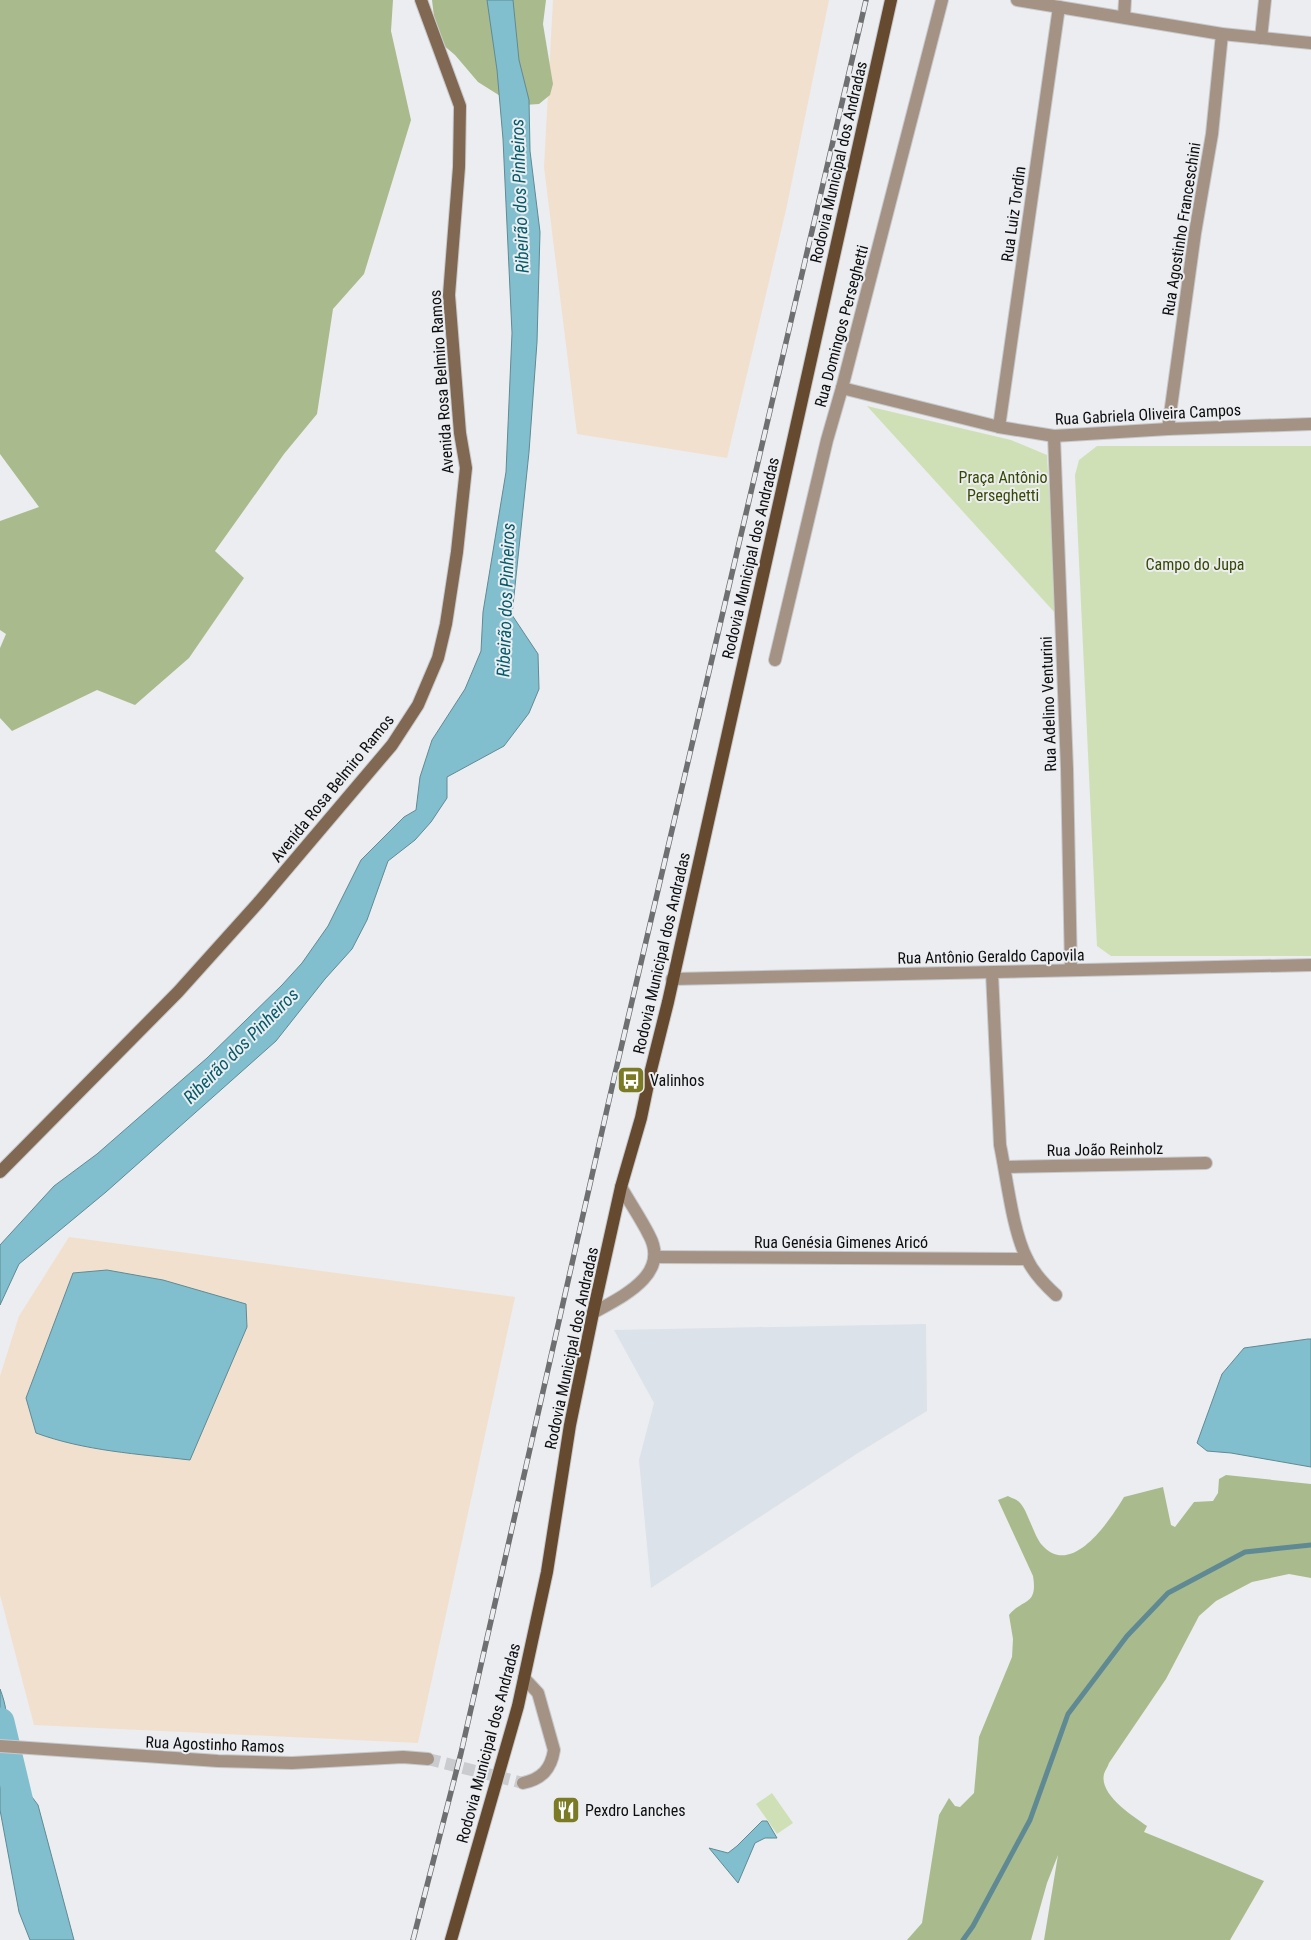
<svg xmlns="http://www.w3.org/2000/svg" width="1311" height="1940" font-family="'Roboto Condensed',sans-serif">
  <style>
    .built { fill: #dce2ea }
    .industrial { fill: #f2e0cf }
    .green { fill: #d0e0b6 }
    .forest { fill: #a9bb8d }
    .water { fill: #82bfce; stroke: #5f8a94 }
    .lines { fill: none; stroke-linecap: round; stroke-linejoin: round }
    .stream { stroke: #5f8a94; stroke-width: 5 }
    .river { stroke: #82bfce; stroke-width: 29 }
    .minor-tunnel { stroke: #cacbce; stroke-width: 12; stroke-dasharray: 12 6; stroke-linecap: butt }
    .minor-casing { stroke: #c8c9cc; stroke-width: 14 }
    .tertiary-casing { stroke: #c8c9cc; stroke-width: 14 }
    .secondary-casing { stroke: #c8c9cc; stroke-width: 14 }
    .primary-casing { stroke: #c8c9cc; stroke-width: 14 }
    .minor { stroke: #a49384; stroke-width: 12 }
    .tertiary { stroke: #a49384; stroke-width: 12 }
    .secondary { stroke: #806852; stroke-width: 12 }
    .primary { stroke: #664a2f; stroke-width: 12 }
    .rail-casing { stroke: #6e6f70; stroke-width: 5.5 }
    .rail { stroke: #ecedf0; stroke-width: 4; stroke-dasharray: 11; stroke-linecap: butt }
    .labels { text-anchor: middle; stroke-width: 4; stroke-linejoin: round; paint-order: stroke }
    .street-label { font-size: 16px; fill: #0c0d0e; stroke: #ecedf0 }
    .park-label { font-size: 16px; fill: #364900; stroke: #ecedf0 }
    .poi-label { font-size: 16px; fill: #0c0d0e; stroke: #ecedf0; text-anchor: start }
    .water-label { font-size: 18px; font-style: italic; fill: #005c6b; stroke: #ecedf0 }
  </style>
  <rect width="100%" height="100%" fill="#ecedf0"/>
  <path class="built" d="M926,1324L927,1411L858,1453L651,1588L639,1460L654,1403L614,1330Z"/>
  <g class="industrial">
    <path d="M553,0H829L786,210L727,458L577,434L544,167Z"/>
    <path d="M69,1237L515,1297L418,1743L34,1725L0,1595V1376L19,1316Z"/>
  </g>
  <g class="green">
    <path d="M867,406L1011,440L1047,455L1056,614Z"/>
    <path d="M1097,446H1311V956H1111L1097,946L1075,475L1079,460Z"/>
    <path d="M772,1793L793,1823L777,1834L756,1804Z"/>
  </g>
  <g class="forest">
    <path d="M0,0H393L391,31L411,120L364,274L333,309L317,414L284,454L215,551L244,578L189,658L135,705L97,690L12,731L0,718V648L6,634L0,630V521L39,507L0,454Z"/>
    <path d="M432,0H546L543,24L553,84L550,95L539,104L524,105L505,99L478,82L455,55L442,44L434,17Z"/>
    <path d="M1226,1475L1311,1484V1578L1289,1574L1252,1582L1216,1601L1199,1616L1166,1679L1109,1763C1108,1767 1105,1770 1104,1774C1099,1795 1133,1816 1147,1826L1144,1832L1264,1881L1230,1940H1044L1058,1855L1047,1883L1031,1940H907L922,1923L939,1815L949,1798L955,1806L960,1807L974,1793L979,1737L1012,1657L1013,1639L1009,1615C1023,1598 1038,1606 1033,1576L998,1500L1008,1496C1011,1498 1016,1499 1018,1501C1027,1507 1033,1535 1042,1545C1072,1579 1110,1520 1124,1497L1163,1487L1171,1525L1175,1527L1194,1502L1213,1501L1218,1493L1219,1479Z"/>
  </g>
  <g class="water">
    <path d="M487,0H513L519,60L529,100L530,151L540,232L537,342L529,452L512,615L538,654L539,689L529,713L504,746L447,777V798L431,822L415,840L388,861L367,920L352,949L325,979L276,1041L106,1192L19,1264L0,1305V1245L54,1186L97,1154L207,1058L282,985L302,963L328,926L361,860L404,817L416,810L420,777L432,740L465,689L481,651L483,612L506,472L512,333L503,139L497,70Z"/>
    <path d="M107,1270L163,1280L246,1304L247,1327L190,1460C138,1454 85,1451 36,1433L26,1398L73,1273Z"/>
    <path d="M1308,1339H1311V1467L1231,1453L1207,1451L1197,1443L1222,1374L1244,1348Z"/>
    <path d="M0,1689C6,1704 8,1719 7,1736L0,1734Z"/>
    <path d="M0,1764L23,1766L20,1781L38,1805L74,1940H30L19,1912L0,1810Z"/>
    <path d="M762,1821H767L777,1838H765L755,1843L738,1883L709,1848L728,1853L737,1846Z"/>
  </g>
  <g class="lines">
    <path class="stream" d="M963,1940L973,1926L1030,1820L1068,1714L1127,1636L1168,1593L1245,1552L1311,1545"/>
    <path class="river" d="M0,1722L19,1802"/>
    <path class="minor-tunnel" d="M428,1759L523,1783"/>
    <g class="minor-casing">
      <g id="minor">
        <path d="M1017,0L1222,34L1311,43"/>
        <path d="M1124,17L1125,0"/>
        <path d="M1261,38L1265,0"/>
        <path d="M842,388L999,427L1054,436L1168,429L1311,424"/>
        <path d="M999,427L1059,7"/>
        <path d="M1168,429L1195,233L1212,134L1222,34"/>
        <path d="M1054,436L1067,769L1071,970"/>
        <path d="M775,660L827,440L842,388L942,0"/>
        <path d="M992,973L1000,1145C1007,1178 1012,1229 1027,1259C1033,1272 1045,1285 1056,1295"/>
        <path d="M1005,1167L1206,1163"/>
        <path d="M655,1257L1027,1259"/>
        <path d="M593,1313C621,1297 671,1275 649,1235C641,1219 630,1203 621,1187"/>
        <path d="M0,1746L218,1761L292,1763L403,1757L428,1759"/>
        <path d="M523,1783C542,1779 551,1769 554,1750L538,1693L524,1678"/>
      </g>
    </g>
    <g class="tertiary-casing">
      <path id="tertiary" d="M672,979L1311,965"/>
    </g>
    <g class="secondary-casing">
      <path id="secondary" d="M0,1172L178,992L258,903L392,745L418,705L438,658L446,624L457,552L466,468L460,433L449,295L459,167L460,106L421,0"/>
    </g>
    <g class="primary-casing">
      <path id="primary" d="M451,1940L518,1706L547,1572L570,1425L593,1313L621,1187L641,1118L651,1070L668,1002L891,0"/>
    </g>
    <use href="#minor" class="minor"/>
    <use href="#tertiary" class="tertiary"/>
    <use href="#secondary" class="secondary"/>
    <use href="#primary" class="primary"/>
    <g class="rail-casing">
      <path id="rail" d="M413,1940L461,1753L615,1074L866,0"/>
    </g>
    <use href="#rail" class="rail"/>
  </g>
  <defs>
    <g id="bus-square" transform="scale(1.4375)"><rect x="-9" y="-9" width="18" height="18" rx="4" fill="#7a7b24" stroke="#ecedf0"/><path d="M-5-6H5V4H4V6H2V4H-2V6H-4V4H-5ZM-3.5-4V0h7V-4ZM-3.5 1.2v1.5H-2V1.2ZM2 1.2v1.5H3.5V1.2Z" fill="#fff"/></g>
    <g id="restaurant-square" transform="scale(1.4375)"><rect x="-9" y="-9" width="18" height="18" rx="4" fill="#7a7b24" stroke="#ecedf0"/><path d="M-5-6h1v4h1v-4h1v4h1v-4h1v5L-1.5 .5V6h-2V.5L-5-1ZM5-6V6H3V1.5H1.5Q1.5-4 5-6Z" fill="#fff"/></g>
  </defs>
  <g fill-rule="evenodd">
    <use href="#bus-square" x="631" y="1080"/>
    <use href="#restaurant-square" x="566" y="1810"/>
  </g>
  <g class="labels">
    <g class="street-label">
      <text transform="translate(838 162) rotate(-77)" y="6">Rodovia Municipal dos Andradas</text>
      <text transform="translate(1013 214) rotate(-82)" y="6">Rua Luiz Tordin</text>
      <text transform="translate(1181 229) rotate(-81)" y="6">Rua Agostinho Franceschini</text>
      <text transform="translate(841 326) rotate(-75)" y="6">Rua Domingos Perseghetti</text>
      <text transform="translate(441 382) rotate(-94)" y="6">Avenida Rosa Belmiro Ramos</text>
      <text transform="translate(1148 414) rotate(-3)" y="6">Rua Gabriela Oliveira Campos</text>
      <text transform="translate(750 558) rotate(-77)" y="6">Rodovia Municipal dos Andradas</text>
      <text transform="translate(1048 704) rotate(-92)" y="6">Rua Adelino Venturini</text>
      <text transform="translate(332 788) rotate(-51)" y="6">Avenida Rosa Belmiro Ramos</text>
      <text transform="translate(661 953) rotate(-77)" y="6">Rodovia Municipal dos Andradas</text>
      <text transform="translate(991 956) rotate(-1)" y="6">Rua Antônio Geraldo Capovila</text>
      <text transform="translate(1105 1149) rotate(-1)" y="6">Rua João Reinholz</text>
      <text x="841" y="1248">Rua Genésia Gimenes Aricó</text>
      <text transform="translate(571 1348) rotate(-78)" y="6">Rodovia Municipal dos Andradas</text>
      <text transform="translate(488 1743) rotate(-75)" y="6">Rodovia Municipal dos Andradas</text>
      <text transform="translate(215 1744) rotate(2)" y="6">Rua Agostinho Ramos</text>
    </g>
    <g class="park-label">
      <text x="1003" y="483">Praça Antônio<tspan x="1003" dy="18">Perseghetti</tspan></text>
      <text x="1195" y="570">Campo do Jupa</text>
    </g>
    <g class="poi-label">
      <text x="650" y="1086">Valinhos</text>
      <text x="585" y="1816">Pexdro Lanches</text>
    </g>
    <g class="water-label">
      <text transform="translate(520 196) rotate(-92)" y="6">Ribeirão dos Pinheiros</text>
      <text transform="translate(506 600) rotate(-88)" y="6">Ribeirão dos Pinheiros</text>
      <text transform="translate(241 1046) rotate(-45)" y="6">Ribeirão dos Pinheiros</text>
    </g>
  </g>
</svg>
